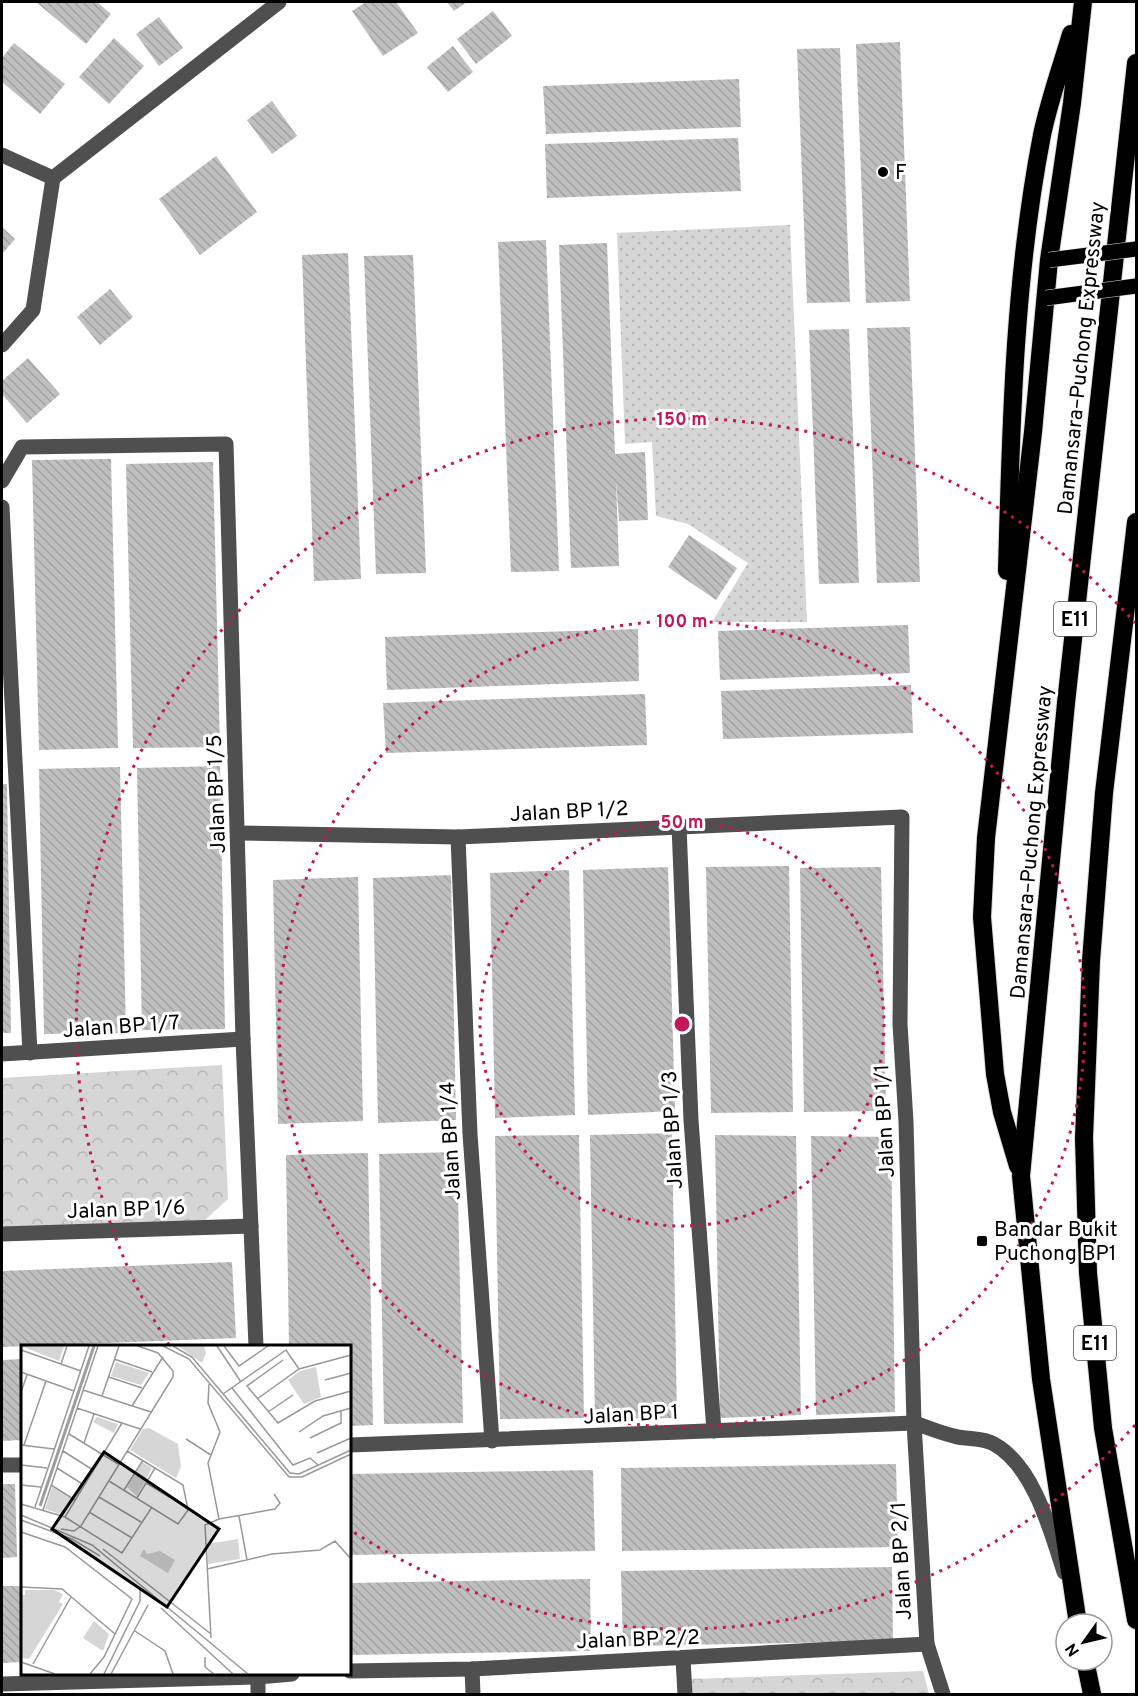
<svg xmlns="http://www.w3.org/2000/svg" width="1138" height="1696" font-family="Overpass,sans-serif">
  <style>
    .grass { fill: url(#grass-dots) }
    .forest { fill: url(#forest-crowns) }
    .building { fill: url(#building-back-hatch) }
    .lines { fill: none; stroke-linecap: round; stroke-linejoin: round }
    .highway-casing { stroke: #dbdbdb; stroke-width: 20 }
    .minor { stroke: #4f4f4f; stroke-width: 15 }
    .highway { stroke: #000; stroke-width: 18 }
    .major-bridge-casing { stroke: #dbdbdb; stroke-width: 16; stroke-linecap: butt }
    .major-bridge { stroke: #000; stroke-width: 15 }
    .ring { fill: none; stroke: #c2185b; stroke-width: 3; stroke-dasharray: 3 6 }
    .poi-dot { fill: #000; stroke: #fff; stroke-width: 2 }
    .labels { text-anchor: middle; stroke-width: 6; stroke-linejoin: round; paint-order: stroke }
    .shield { fill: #fff; stroke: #4c4c4c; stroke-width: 1.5 }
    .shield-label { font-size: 20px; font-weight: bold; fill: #000 }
    .poi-label { font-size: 21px; fill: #000; stroke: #fff; text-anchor: start }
    .street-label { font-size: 21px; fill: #000; stroke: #fff }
    .inset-river { fill: none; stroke: #9d9d9d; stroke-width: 3 }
    .inset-road { fill: none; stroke: #999; stroke-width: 1.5 }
    .view { fill: #000; fill-opacity: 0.15; stroke: #000; stroke-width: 3 }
    .inset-edge { fill: none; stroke: #000; stroke-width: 3 }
    .centre { fill: #c2185b; stroke: #fff; stroke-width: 3 }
    .ring-label { font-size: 18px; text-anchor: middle; font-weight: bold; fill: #c2185b; stroke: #fff; stroke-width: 6; stroke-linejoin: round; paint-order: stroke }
  </style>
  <defs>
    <pattern id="grass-dots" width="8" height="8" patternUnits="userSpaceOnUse" patternTransform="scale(1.5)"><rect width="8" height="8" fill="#d6d6d6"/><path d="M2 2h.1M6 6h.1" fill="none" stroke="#b6b6b6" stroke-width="1.8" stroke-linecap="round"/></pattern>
    <pattern id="forest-crowns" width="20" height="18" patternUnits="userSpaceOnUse" patternTransform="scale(1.5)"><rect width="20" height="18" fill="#d6d6d6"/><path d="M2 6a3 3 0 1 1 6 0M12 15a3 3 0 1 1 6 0" fill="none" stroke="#b6b6b6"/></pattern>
    <pattern id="building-back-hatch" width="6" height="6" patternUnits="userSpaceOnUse" patternTransform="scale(1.5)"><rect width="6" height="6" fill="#bfbfbf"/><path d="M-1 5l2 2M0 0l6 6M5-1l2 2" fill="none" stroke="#a2a2a2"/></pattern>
  </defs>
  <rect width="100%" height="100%" fill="#fff"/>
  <path class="grass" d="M790,225L807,622H712L748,563L688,524L656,516L652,442L625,444L617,233Z"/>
  <g class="forest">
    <path d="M222,1065L228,1199L204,1221L2,1228V1078Z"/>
    <path d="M923,1671L929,1694H691L690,1679Z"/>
  </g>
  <g class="building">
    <path d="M36,2H97L111,14L86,44Z"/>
    <path d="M366,2H396L418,33L383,56L352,11Z"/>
    <path d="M447,2H467L454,11Z"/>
    <path d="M493,11L512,36L476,64L457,39Z"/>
    <path d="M159,17L183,48L159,66L136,34Z"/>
    <path d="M114,38L144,66L109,104L79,77Z"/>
    <path d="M900,42L910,301L866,303L856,44Z"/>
    <path d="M14,43L65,84L40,114L2,82V58Z"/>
    <path d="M453,46L473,72L448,92L427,67Z"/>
    <path d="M840,48L850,302L807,303L797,49Z"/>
    <path d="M739,79L741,127L546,134L543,86Z"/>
    <path d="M272,101L297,136L272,154L247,120Z"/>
    <path d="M738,138L741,191L547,198L545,144Z"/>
    <path d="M216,156L257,212L200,255L159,199Z"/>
    <path d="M2,227L15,239L2,254Z"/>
    <path d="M546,240L559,571L511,572L498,242Z"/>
    <path d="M607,243L615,454L645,452L648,520L619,521L616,479L619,566L571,568L559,245Z"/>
    <path d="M348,253L361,579L314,581L302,255Z"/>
    <path d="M413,255L426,573L376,574L364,256Z"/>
    <path d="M110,289L133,317L100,345L77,317Z"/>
    <path d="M910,327L920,582L877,583L867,328Z"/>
    <path d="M849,329L859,583L819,584L809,330Z"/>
    <path d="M28,358L60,394L27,423L2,394V381Z"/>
    <path d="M111,459L118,748L39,750L32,460Z"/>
    <path d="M213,462L220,747L133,748L126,464Z"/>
    <path d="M689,535L737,568L716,600L668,567Z"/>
    <path d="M908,625L910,673L720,680L718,631Z"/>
    <path d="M638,629L639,681L387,690L385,637Z"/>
    <path d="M911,685L913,733L723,739L721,691Z"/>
    <path d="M645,694L647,745L386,753L383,703Z"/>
    <path d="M220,766L225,1029L142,1030L137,768Z"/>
    <path d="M120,767L126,1033L44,1034L39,769Z"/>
    <path d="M2,784H7L11,1033H2Z"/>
    <path d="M789,866L793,1112L711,1113L706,867Z"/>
    <path d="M668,867L675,1111L588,1115L583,870Z"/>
    <path d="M881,867L886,1111L804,1112L800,868Z"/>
    <path d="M569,870L575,1115L495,1118L490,873Z"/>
    <path d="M451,875L456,1120L378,1123L373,878Z"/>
    <path d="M358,877L363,1121L278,1124L273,880Z"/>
    <path d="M672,1133L677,1418L595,1419L590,1135Z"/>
    <path d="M579,1135L584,1418L500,1419L495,1136Z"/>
    <path d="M715,1135L796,1136L801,1415L720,1418Z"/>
    <path d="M811,1136L891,1137L895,1412L816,1415Z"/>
    <path d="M457,1152L463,1423L384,1424L379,1154Z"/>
    <path d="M368,1153L373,1425L350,1426V1346H289L286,1155Z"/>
    <path d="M232,1262L236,1338L2,1347V1271Z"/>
    <path d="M22,1359V1440L2,1441V1360Z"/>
    <path d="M896,1464L898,1547L622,1551L621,1468Z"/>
    <path d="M593,1470L595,1551L350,1555V1474Z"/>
    <path d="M2,1484H15L17,1557L2,1558Z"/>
    <path d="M892,1567L893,1641L623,1646L621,1571Z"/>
    <path d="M590,1579L591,1651L350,1655V1583Z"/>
    <path d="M2,1586H22V1662L2,1663Z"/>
  </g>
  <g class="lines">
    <g class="highway-casing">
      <g id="highway">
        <path d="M1136,522L1104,793L1091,961L1084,1138L1088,1273L1103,1428L1136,1620"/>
        <path d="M1007,571C1011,425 1014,279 1042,135C1049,101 1061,68 1071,34"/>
        <path d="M1018,1166L1002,1112L995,1074L982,917L986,838L1033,432L1049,260L1072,103L1083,2"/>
        <path d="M1078,1624L1041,1379L1021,1176L1066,703L1136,63"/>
        <path d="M1085,1660L1092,1694"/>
      </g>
    </g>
    <g class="minor">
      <path d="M2,155L53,178L279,2"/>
      <path d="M2,345L33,310L53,178"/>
      <path d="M2,481L22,447L226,444L243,1039L256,1346"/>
      <path d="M2,507L30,1053"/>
      <path d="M679,826L691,1120L714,1431"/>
      <path d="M239,833L458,837L902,817L900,1024L906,1122L914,1423L927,1644L943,1694"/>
      <path d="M458,837L470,1134L492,1441"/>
      <path d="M2,1054L243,1039"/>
      <path d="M2,1234L251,1226"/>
      <path d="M350,1445L914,1423C927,1427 940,1433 954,1436C967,1440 982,1437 994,1444C1034,1466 1051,1532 1064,1572"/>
      <path d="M2,1465H22"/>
      <path d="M683,1659L685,1694"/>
      <path d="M472,1669L473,1694"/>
      <path d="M350,1671L472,1669L927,1644"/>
      <path d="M2,1684L258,1677L292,1674"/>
      <path d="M258,1694V1677"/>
    </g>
    <use href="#highway" class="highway"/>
    <g class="major-bridge-casing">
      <g id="major-bridge">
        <path d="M1049,260L1136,249"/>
        <path d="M1046,298L1136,286"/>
      </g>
    </g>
    <use href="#major-bridge" class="major-bridge"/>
  </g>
  <g class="ring">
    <circle cx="682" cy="1024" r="202"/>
    <circle cx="682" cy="1024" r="403"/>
    <path d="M1135 1425A605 605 0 0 1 352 1531M169 1345A605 605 0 0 1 1135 623"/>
  </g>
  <g class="poi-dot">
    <circle cx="883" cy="172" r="6"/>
    <rect x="976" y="1235" width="12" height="12" rx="3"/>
  </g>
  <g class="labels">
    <g class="shield">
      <rect x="1054" y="602" width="42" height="34" rx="4.5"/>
      <rect x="1074" y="1326" width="42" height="34" rx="4.5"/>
    </g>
    <g class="shield-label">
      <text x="1075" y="626">E11</text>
      <text x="1095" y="1350">E11</text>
    </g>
    <g class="poi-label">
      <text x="895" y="179">F</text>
      <text x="994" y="1236">Bandar Bukit<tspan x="994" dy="24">Puchong BP1</tspan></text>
    </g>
    <g class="street-label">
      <text transform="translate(1081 358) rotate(-84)" y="7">Damansara–Puchong Expressway</text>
      <text transform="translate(216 794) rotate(-92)" y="7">Jalan BP 1/5</text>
      <text transform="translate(569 811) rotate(-3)" y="7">Jalan BP 1/2</text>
      <text transform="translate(1031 842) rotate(-85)" y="7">Damansara–Puchong Expressway</text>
      <text transform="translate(121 1026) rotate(-4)" y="7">Jalan BP 1/7</text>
      <text transform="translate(884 1121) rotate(-93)" y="7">Jalan BP 1/1</text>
      <text transform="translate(672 1130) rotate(-93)" y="7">Jalan BP 1/3</text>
      <text transform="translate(450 1141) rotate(-93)" y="7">Jalan BP 1/4</text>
      <text transform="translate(126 1209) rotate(-2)" y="7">Jalan BP 1/6</text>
      <text transform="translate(631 1414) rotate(-3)" y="7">Jalan BP 1</text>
      <text transform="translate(901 1561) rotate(-93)" y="7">Jalan BP 2/1</text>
      <text transform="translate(638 1639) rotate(-2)" y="7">Jalan BP 2/2</text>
    </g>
  </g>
  <g transform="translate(21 1345)">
    <rect width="330" height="330" fill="#fff"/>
    <path d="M128,83L157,99L160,122L155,133L109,105L122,84ZM217,194L219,214L187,219L186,199ZM123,204L126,209L139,206L154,215L147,228L119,211Z" fill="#d6d6d6"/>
    <path d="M0,1H43L38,16ZM157,1H183L185,8L181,18ZM95,17L128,28L120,40L90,31ZM295,22L300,52L283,59L267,35L279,26ZM76,72L97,79L93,88L72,77ZM121,117L131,123L116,151L106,142ZM31,142L52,154L42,170L24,164ZM4,245H33L42,249L38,257L42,259L8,314L0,313V250H4ZM73,276L88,289L82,306L62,293Z" fill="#d6d6d6"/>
    <path d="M132,89L157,104L144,124L120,109Z" fill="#d6d6d6"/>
    <path class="inset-river" d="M19,161L73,1"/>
    <path class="inset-road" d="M142,1L168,14L268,132H281L330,109M152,1L171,12L269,128L278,129L330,105M196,1L220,37M203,1L218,21L247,1M0,5L60,26M93,14L131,27M262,15L226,41L257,78L294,56L330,46M40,19L46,1M0,27L53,46M88,32L121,43M304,35L330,28M188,39L187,58L199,87L187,118L198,174L184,180L190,293M211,43L272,120L289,113L297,120M62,45L130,67M0,47L6,30M202,49L265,5L278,24M81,51L98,1M236,54L278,24L330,10M111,61L142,12M56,63L119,84M247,67L272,50M278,87L302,71L330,63M48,89L97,119M289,93L320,78V66M165,94L190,110M63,98L73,69M0,100L33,104M3,100L25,36M42,106L72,125M296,108L330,93M0,120L26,123M36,123L63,140M88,136L157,179L167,165L162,140L106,106M125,138L165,162M0,140L20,142M30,140L54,155M103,145L122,115M78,152L120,177M116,153L134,123M0,159L44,172L101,208L131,162M14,162L68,1M22,165L77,1M68,167L111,193M0,170L71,200L227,329M218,171L226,215M44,172L101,78M198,174L254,164L259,158L253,149M0,175L51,194L79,211M40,184L53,186L60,181L152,32V26L137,8L117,1M0,187L44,202L111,254L83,312L69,329M82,204L190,289M186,224L251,209L299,205L314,196L330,214M0,242L41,244L94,289M140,263L212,329M114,286L144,306L152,329M184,312V322L193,329M0,317L34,329M12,319L50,252M83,329L119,256V245M90,329L127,260"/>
    <path class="view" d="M83,107L198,184L146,262L31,184Z"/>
    <rect width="330" height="330" class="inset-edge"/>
  </g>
  <circle cx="682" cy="1024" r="9" class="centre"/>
  <g class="ring-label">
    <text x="682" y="425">150 m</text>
    <text x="682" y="627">100 m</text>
    <text x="682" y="828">50 m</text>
  </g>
  <rect width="1138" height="1696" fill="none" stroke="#000000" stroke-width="6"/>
  <g transform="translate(1084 1642) rotate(236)"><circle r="28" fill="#ffffff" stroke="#999999" stroke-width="1.5"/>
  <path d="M0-4.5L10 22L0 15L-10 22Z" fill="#000000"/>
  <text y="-9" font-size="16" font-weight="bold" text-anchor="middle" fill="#000000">N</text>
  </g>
</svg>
